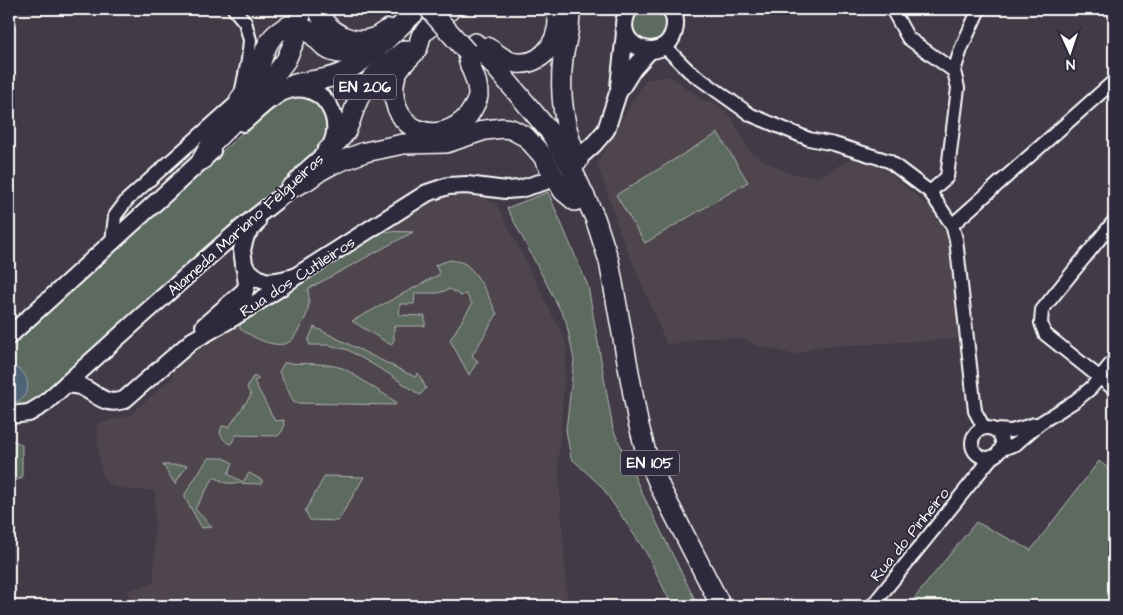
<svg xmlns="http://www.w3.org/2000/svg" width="1123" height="615" font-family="'Architects Daughter',sans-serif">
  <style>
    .built { fill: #50454e }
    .green { fill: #5d6a60; stroke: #aeb4b0 }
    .water { fill: #4d6477; stroke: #94a2ad }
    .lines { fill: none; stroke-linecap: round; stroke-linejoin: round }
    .minor-casing { stroke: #fff; stroke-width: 16 }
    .major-casing { stroke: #fff; stroke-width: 20 }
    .highway-casing { stroke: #fff; stroke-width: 22 }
    .minor { stroke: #2f2a3d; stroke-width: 12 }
    .major { stroke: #2f2a3d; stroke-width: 16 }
    .highway { stroke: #2f2a3d; stroke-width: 19 }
    .highway-bridge-casing { stroke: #fff; stroke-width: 22; stroke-linecap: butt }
    .highway-bridge { stroke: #2f2a3d; stroke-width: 19 }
    .labels { text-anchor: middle; stroke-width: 4; stroke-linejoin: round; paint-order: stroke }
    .shield { fill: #2f2a3d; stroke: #c1bfc5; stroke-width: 1 }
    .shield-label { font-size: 15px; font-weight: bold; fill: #fff }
    .street-label { font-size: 16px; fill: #fff; stroke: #2f2a3d }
  </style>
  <rect width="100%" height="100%" fill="#423a47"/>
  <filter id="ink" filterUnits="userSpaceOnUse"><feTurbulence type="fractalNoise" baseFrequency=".02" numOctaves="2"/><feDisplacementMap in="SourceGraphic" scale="10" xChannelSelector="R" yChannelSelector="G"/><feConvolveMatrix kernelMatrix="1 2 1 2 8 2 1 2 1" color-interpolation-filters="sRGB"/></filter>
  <g filter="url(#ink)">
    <g class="built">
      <path d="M670,76L705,102L710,100L730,115L751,153L788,173L818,177L851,159L884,169L931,208L948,238L959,339L814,347L795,356L779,350L756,346L745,339L708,337L667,345L621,235L597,163L645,80Z"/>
      <path d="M471,193L497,204L567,344L558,463L567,597L577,600L578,606H135L127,590L154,583L155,491L133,490L120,488L107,483L101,472L96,424L131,415L136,409L173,377L171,369L211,337L425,201Z"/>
    </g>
    <g class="green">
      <path d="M638,9H663L671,20L661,43L635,39L630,19Z"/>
      <path d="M298,95L320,106C332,136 330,135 310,160L39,398L27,405L9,407V345L272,106L280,100Z"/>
      <path d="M718,133L748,182L645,243L616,195Z"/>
      <path d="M548,192L588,286L613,429L642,493L698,606H672L647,554L602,487L571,458L566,430L574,360L566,321L507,208Z"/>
      <path d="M383,231L413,232L308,289C310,304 309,313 301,326C298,331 295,336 292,340C278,352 253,337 240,329V325L242,321Z"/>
      <path d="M450,260C455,261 461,261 465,264C479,273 490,300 497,314L472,356L478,361L469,375L450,340L472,304L466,294L461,296L450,289L438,293H415L414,304H400L399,315L425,316V326H394V340L391,345L352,321L440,274L435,265Z"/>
      <path d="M314,327L415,377L418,373L426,388L420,395L389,374L348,350L329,345H310L308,341Z"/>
      <path d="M284,363C304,364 326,362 345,369L396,402L395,405L294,403L279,372Z"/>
      <path d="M254,376L259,379L254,381L275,421L284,420L283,430L278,436L236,435L231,444C225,442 223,439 220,433L222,426L229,427L251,395L247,387L252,378Z"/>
      <path d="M9,438L22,445V479H9Z"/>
      <path d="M208,458H224L233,463L228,474L243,482L249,473L262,480V484L226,483L214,477L195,509L212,527L202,528L185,498V494Z"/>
      <path d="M1099,461L1114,473V606H908L976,522L1031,550Z"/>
      <path d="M163,465H187L175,484Z"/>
      <path d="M325,476L364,477L338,521L310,520L305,511Z"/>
    </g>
    <path class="water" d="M9,366C34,370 34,399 9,405Z"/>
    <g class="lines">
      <g class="minor-casing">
        <g id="minor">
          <path d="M892,9L908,38L954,71"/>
          <path d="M664,46L689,71L751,115L809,139L834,144L889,161L930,192L952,225L956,239L975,411L984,428"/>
          <path d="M930,192L947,177L958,88L954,71L961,49L979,9"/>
          <path d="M1114,221L1042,310L1041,323L1045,334L1114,389"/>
          <path d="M952,225L1114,81"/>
          <path d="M112,242L115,216L127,200L240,99L248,60L250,40L245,22L234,9"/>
          <circle cx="987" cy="443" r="15"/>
          <path d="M996,430L1011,431L1035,424"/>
          <path d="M1000,450L1016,444L1040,423L1075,401L1091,388L1114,360"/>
          <path d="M872,606L992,457"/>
        </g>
      </g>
      <g class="major-casing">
        <g id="major">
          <path d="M629,9C607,47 665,67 674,31C676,23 675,15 670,9"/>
          <path d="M619,86L625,33"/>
          <path d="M583,154L594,144L606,130L618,93L633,69L650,50"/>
          <path d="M244,266C261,284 267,284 290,278"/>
          <path d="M238,314L247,284L242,250L246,235L257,222"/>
          <path d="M204,326L244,291"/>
          <path d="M9,336L212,151"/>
          <path d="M66,384C71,385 78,385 82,387C99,395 104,406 124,400L192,341L234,317L281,287L293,278L427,193L448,186L467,185L506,190L520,189L546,181"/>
          <path d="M9,415L29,413L44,404C106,348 168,292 231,237C250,220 271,206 290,189C296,183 302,175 308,169C314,163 322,158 327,151C349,124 324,80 289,90C271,95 257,111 243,123"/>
        </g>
      </g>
      <g class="highway-casing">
        <g id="highway">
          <path d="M318,9C325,31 352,47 376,37C381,34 384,31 389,29"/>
          <path d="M570,9C571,26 566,41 563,58C559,93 564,129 578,161"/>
          <path d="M308,30C314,36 320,43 326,48C341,58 359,52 371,41"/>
          <path d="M427,30L451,9"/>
          <path d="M421,36C420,39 419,44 418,47C410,62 396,63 394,85C390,130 438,149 468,116C472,110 477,103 478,96C479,78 468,69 467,52"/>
          <path d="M475,43L550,132L571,167L595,218L609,261L638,422L647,456L661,489L721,606"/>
          <path d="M486,47C497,52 504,62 517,63C546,66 564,33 556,9"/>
          <path d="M271,98C298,74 319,86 346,71C374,56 395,29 419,9"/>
          <path d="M240,99C246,91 253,83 257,73C266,52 264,38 288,26"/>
          <path d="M327,151C334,145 341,139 346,131C353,117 355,101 365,87C375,72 391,61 405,50"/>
          <path d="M202,160L211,144L260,95L286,60L297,35L302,9"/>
          <path d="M291,188L306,181L320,171L333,164L365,152L403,144L446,143L485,130L503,128L511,129L526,137L542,155L563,191L575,201"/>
        </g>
      </g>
      <use href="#minor" class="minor"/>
      <use href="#major" class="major"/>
      <use href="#highway" class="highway"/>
      <g class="highway-bridge-casing">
        <path id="highway-bridge" d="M429,9L467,52"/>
      </g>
      <use href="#highway-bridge" class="highway-bridge"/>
    </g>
  </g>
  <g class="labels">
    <g class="shield">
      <rect x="334" y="74.5" width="62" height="25" rx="4"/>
      <rect x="621" y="450.5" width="58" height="25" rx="4"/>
    </g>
    <g class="shield-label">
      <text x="365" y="92">EN 206</text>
      <text x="650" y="468">EN 105</text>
    </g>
    <g class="street-label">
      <text transform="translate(245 224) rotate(-42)" y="6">Alameda Mariano Felgueiras</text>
      <text transform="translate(297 276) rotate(-33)" y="6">Rua dos Cutileiros</text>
      <text transform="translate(909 534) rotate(-51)" y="6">Rua do Pinheiro</text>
    </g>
  </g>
  <rect width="1123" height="615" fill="none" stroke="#2f2a3d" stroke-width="30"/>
  <rect x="15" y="15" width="1093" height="585" fill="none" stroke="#fff" stroke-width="2" filter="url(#ink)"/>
  <g transform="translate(1070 52) rotate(177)" stroke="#2f2a3d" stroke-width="4" paint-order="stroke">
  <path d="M0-4L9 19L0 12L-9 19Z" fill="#ffffff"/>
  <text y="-8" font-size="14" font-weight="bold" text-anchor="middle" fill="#ffffff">N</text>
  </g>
</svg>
